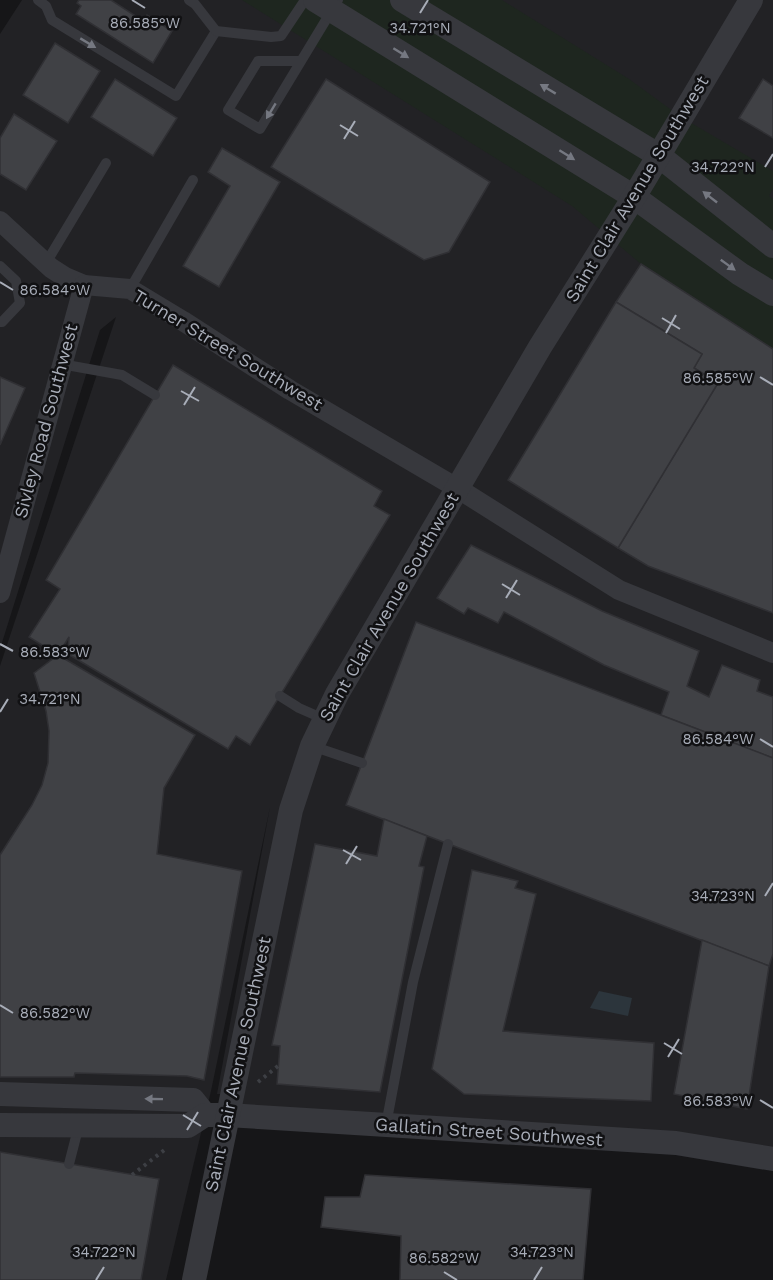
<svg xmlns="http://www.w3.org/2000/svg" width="773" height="1280" font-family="'Work Sans',sans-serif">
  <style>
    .built { fill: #222225 }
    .green { fill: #1e261f }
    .water { fill: #2c353c }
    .building { fill: #404145; stroke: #303034; stroke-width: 1.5 }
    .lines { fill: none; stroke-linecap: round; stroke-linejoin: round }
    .path { stroke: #3d3f44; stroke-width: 4; stroke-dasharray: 3 4.5; stroke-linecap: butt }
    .service { stroke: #37383d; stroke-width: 10 }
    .minor { stroke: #37383d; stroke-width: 20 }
    .tertiary { stroke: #37383d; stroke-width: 24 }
    .oneway { fill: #757881 }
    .ticks { fill: none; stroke: #a8adb8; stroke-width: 2 }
    .labels { text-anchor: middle; stroke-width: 5; stroke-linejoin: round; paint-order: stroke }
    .street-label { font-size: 18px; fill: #a8adb8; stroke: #111113 }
    .ticks-label { font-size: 15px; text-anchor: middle; fill: #a8adb8; stroke: #111113; stroke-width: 5; stroke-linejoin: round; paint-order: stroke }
  </style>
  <rect width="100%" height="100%" fill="#161618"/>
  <path class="built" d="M22,0H773V1160L227,1115L232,1095L217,1094L270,807L211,1091L166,1280H0V666L116,317L100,330L0,649V34Z"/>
  <path class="green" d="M242,0H502L629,79L681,117L773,171V189L769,196L773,199V349L641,264L572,206Z"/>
  <path class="water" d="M599,991L632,998L628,1016L590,1008Z"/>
  <g class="building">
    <path d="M79,0H111L143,21L147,15L172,31L153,63L76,14L81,6L77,3Z"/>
    <path d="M55,43L100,71L68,123L23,95Z"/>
    <path d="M115,79L177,118L153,156L91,117Z"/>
    <path d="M326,79L490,182L449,252L424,260L271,167Z"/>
    <path d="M763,79L773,86V138L739,118Z"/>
    <path d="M14,114L57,141L26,190L0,174V138Z"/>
    <path d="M222,148L280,182L219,287L183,266L230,186L208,172Z"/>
    <path d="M641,264L773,349V613L648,566L618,548L718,383L694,368L702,354L616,302Z"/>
    <path d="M616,302L702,354L694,368L718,383L618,548L508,480Z"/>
    <path d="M173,365L382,491L374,506L390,515L250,745L236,736L228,749L68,654L69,637L58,655L29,637L60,589L46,580Z"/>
    <path d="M0,377L25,388L0,445Z"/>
    <path d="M471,545L602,611L699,651L687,686L709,697L722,665L760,680L757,691L773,697V758L661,715L669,692L604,665L504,612L498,623L468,608L464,614L437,598Z"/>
    <path d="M416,622L773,758V954L769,966L346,805Z"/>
    <path d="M58,655L195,735L164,788L157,854L242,871L204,1080L187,1076L75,1073L74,1077H0V855L32,805L42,785L48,763L49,731L46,711L34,673Z"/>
    <path d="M384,819L427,836L419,866L424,867L380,1092L277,1084L280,1046L272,1045L315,844L377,856Z"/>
    <path d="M472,870L518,881L515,888L536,894L503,1031L654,1043L651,1101L464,1094L432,1069Z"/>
    <path d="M702,940L769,966L747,1109L674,1094Z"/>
    <path d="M0,1152L159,1179L141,1280H0Z"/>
    <path d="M365,1175L591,1189L583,1280H400L401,1236L321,1227L325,1197H360Z"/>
  </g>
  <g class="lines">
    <g class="path">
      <path d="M258,1082L278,1066"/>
      <path d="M132,1175L167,1148"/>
    </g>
    <g class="service">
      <path d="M38,0L46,6L52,20L176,96L216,31"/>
      <path d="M189,0L195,4L216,31L271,37L281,36L305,0"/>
      <path d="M301,61H258L228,110L260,129L338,0"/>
      <path d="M46,263L106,163"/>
      <path d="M0,266L16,281L20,303L2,322H0"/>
      <path d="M130,289L193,180"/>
      <path d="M61,364L122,375L155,395"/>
      <path d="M280,696L299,708L324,719"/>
      <path d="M312,746L362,763"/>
      <path d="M386,1125L413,982L448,844"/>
      <path d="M69,1164L79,1125"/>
    </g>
    <g class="minor">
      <path d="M0,221L51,268L65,277L84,285L130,289L183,321L290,390L457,488L619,590L773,653"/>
      <path d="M0,593L84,285"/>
    </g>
    <g class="tertiary">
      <path d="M315,0L634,197L740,274L773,294"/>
      <path d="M402,0L658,155L773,246"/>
      <path d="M0,1094L193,1100L205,1115"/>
      <path d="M0,1125L188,1126L205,1115H227L676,1143L773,1159"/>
      <path d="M194,1280L291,810L312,746L337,694L540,347L634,197L751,0"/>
    </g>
  </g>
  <defs><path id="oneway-solid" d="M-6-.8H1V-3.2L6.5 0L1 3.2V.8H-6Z" transform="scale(1.5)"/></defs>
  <g class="oneway">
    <use href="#oneway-solid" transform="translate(88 43) rotate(31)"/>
    <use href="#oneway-solid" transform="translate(401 53) rotate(32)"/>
    <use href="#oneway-solid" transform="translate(548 89) rotate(-149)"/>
    <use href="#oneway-solid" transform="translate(271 111) rotate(121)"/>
    <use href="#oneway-solid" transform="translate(567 155) rotate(32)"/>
    <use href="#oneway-solid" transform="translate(710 197) rotate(-142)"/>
    <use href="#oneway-solid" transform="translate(728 265) rotate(36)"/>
    <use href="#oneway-solid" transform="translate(154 1099) rotate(-179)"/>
  </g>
  <path class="ticks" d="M132,0L145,8M420,13L428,0M340,125L358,136M344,139L355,121M765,167L773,154M0,282L13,290M662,318L680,329M666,333L676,315M760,377L773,385M181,391L199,401M184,405L195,387M502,584L520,595M506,598L517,580M0,644L13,651M0,712L8,699M760,739L773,747M343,850L361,860M346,864L357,846M765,896L773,883M0,1005L13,1013M664,1043L682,1054M668,1057L679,1039M760,1100L773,1108M183,1115L201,1126M187,1130L198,1112M444,1272L457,1280M96,1280L104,1267M534,1280L542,1267"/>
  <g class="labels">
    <g class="street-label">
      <text transform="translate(637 189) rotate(-59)" y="6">Saint Clair Avenue Southwest</text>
      <text transform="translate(228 350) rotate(31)" y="6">Turner Street Southwest</text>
      <text transform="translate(46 421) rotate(-75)" y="6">Sivley Road Southwest</text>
      <text transform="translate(389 607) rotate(-60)" y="6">Saint Clair Avenue Southwest</text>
      <text transform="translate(238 1064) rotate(-78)" y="6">Saint Clair Avenue Southwest</text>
      <text transform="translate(489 1132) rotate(4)" y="6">Gallatin Street Southwest</text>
    </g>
  </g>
  <g class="ticks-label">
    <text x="145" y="28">86.585°W</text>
    <text x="420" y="33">34.721°N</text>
    <text x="723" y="172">34.722°N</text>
    <text x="55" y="295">86.584°W</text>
    <text x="718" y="383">86.585°W</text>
    <text x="55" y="657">86.583°W</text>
    <text x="50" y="704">34.721°N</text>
    <text x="718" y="744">86.584°W</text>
    <text x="723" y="901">34.723°N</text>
    <text x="55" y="1018">86.582°W</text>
    <text x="718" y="1106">86.583°W</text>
    <text x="104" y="1257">34.722°N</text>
    <text x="542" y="1257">34.723°N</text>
    <text x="444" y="1263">86.582°W</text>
  </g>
</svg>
